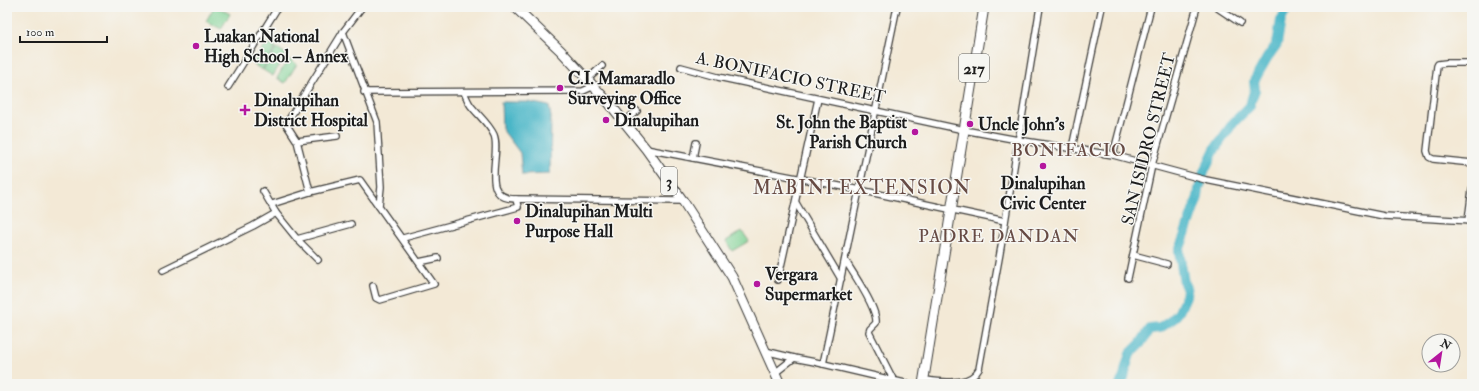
<svg xmlns="http://www.w3.org/2000/svg" width="1479" height="391" font-family="'IM FELL Double Pica',serif">
  <style>
    .green { fill: #80d294; stroke: #4e7758 }
    .water { fill: #4ab6c7; stroke: #336972 }
    .lines { fill: none; stroke-linecap: round; stroke-linejoin: round }
    .river { stroke: #4ab6c7; stroke-width: 10 }
    .minor-casing { stroke: #3c3b38; stroke-width: 8 }
    .primary-casing { stroke: #3c3b38; stroke-width: 11 }
    .trunk-casing { stroke: #3c3b38; stroke-width: 11 }
    .minor { stroke: #fff; stroke-width: 5.5 }
    .primary { stroke: #fff; stroke-width: 9 }
    .trunk { stroke: #fff; stroke-width: 9 }
    .poi-dot { fill: #b5179e; stroke: #f6f6f2; stroke-width: 1.5 }
    .labels { text-anchor: middle; stroke-width: 3; stroke-linejoin: round; paint-order: stroke }
    .shield { fill: #f6f6f2; stroke: #5d5d5c; stroke-width: 1 }
    .shield-label { font-size: 16px; font-weight: bold; fill: #1c1c1c }
    .poi-label { font-size: 17px; font-weight: bold; fill: #1c1c1c; stroke: #f6f6f2; text-anchor: start }
    .street-label { font-size: 17px; fill: #1c1c1c; stroke: #f6f6f2 }
    .neighbourhood-label { font-size: 18px; letter-spacing: 1px; fill: #674b44; stroke: #f6f6f2 }
    .quarter-label { font-size: 19px; letter-spacing: 1px; fill: #674b44; stroke: #f6f6f2 }
  </style>
  <rect width="100%" height="100%" fill="#f6f6f2"/>
  <filter id="ink" filterUnits="userSpaceOnUse"><feTurbulence type="fractalNoise" baseFrequency=".025" numOctaves="2"/><feDisplacementMap in="SourceGraphic" scale="8" xChannelSelector="R" yChannelSelector="G"/><feConvolveMatrix kernelMatrix="1 2 1 2 8 2 1 2 1" color-interpolation-filters="sRGB"/></filter>
  <filter id="wash" filterUnits="userSpaceOnUse"><feTurbulence type="fractalNoise" baseFrequency=".012" numOctaves="4" result="noise"/><feDisplacementMap in="SourceGraphic" scale="16" xChannelSelector="R" yChannelSelector="G"/><feGaussianBlur stdDeviation="0.9" result="paint"/><feColorMatrix in="noise" values="0 0 0 0 0 0 0 0 0 0 0 0 0 0 0 0 0 1.4 0 .05"/><feComposite in="paint" operator="in"/></filter>
  <g filter="url(#wash)">
    <rect width="100%" height="100%" fill="#f3e9d6"/>
    <g class="green">
      <path d="M214,7H218L230,14L221,29L206,21Z"/>
      <path d="M266,42L276,47L262,70L253,64Z"/>
      <path d="M277,48L286,54L273,76L263,70Z"/>
      <path d="M288,59L297,64L285,83L277,78Z"/>
      <path d="M742,231L749,241L732,251L726,241Z"/>
    </g>
    <path class="water" d="M501,102H528L549,106L551,117L550,174L522,175L520,153L502,129Z"/>
    <g class="lines">
      <path class="river" d="M1120,384L1124,377L1126,367L1130,354L1140,344L1150,329L1160,328L1173,319L1179,312L1186,296L1187,290L1184,283L1179,251L1198,197L1199,189L1204,172L1215,149L1233,123L1250,106L1252,98L1255,90L1254,81L1267,58L1277,44L1281,20L1288,7"/>
    </g>
  </g>
  <g filter="url(#ink)">
    <g class="lines">
      <g class="minor-casing">
        <g id="minor">
          <path d="M1216,7L1240,23"/>
          <path d="M653,8V7"/>
          <path d="M343,32L377,122L381,187L379,206"/>
          <path d="M1472,63H1446L1438,64L1437,66L1427,151L1429,157L1433,159L1472,163"/>
          <path d="M681,67L718,77L964,130L1018,140L1113,155L1206,180L1384,216L1472,221"/>
          <path d="M588,79L602,66"/>
          <path d="M228,87L278,7"/>
          <path d="M364,92L583,91L594,86"/>
          <path d="M464,92C466,97 468,102 471,106C479,116 489,124 494,135C502,154 478,199 516,199"/>
          <path d="M625,121L637,111"/>
          <path d="M297,141L337,136"/>
          <path d="M1072,148L1102,7"/>
          <path d="M646,149L860,190L1005,221"/>
          <path d="M1113,155L1151,7"/>
          <path d="M693,158L696,143"/>
          <path d="M263,191L276,213L297,239L318,260"/>
          <path d="M310,192L297,141L286,124L343,32L362,7"/>
          <path d="M796,203L841,279"/>
          <path d="M272,204L310,192L360,180L434,284L380,300L376,298L373,286"/>
          <path d="M1468,221L1472,189"/>
          <path d="M403,238L518,207L516,199L683,201"/>
          <path d="M297,239L351,224"/>
          <path d="M1133,255L1167,264"/>
          <path d="M845,260C853,273 878,309 876,323L870,329L869,332L894,381"/>
          <path d="M419,262L438,258"/>
          <path d="M163,270L253,226L276,213"/>
          <path d="M1128,278L1152,165L1197,7"/>
          <path d="M778,280L818,99"/>
          <path d="M765,351L794,358L815,362L909,384"/>
          <path d="M823,364L897,7"/>
          <path d="M775,373L794,358"/>
          <path d="M923,380C941,381 969,388 979,369L1000,253L1040,7"/>
        </g>
      </g>
      <g class="primary-casing">
        <path id="primary" d="M923,384L984,7"/>
      </g>
      <g class="trunk-casing">
        <path id="trunk" d="M515,7L561,51L609,103L646,149L683,201L732,277L780,384"/>
      </g>
      <use href="#minor" class="minor"/>
      <use href="#primary" class="primary"/>
      <use href="#trunk" class="trunk"/>
    </g>
  </g>
  <g class="poi-dot">
    <circle cx="196" cy="46" r="4"/>
    <circle cx="560" cy="88" r="4"/>
    <path d="M243 104h4v4h4v4h-4v4h-4v-4h-4v-4h4z"/>
    <circle cx="606" cy="120" r="4"/>
    <circle cx="970" cy="124" r="4"/>
    <circle cx="915" cy="132" r="4"/>
    <circle cx="1043" cy="166" r="4"/>
    <circle cx="517" cy="221" r="4"/>
    <circle cx="757" cy="284" r="4"/>
  </g>
  <g class="labels">
    <g class="shield">
      <rect x="959" y="54" width="30" height="28" rx="3"/>
      <rect x="661" y="167" width="16" height="28" rx="3"/>
    </g>
    <g class="shield-label">
      <text x="974" y="74">217</text>
      <text x="669" y="187">3</text>
    </g>
    <g class="poi-label">
      <text x="204" y="42">Luakan National<tspan x="204" dy="20">High School – Annex</tspan></text>
      <text x="568" y="84">C.I. Mamaradlo<tspan x="568" dy="20">Surveying Office</tspan></text>
      <text x="254" y="106">Dinalupihan<tspan x="254" dy="20">District Hospital</tspan></text>
      <text x="614" y="126">Dinalupihan</text>
      <text x="907" y="128" text-anchor="end">St. John the Baptist<tspan x="907" dy="20">Parish Church</tspan></text>
      <text x="978" y="130">Uncle John's</text>
      <text x="1043" y="189" text-anchor="middle">Dinalupihan<tspan x="1043" dy="20">Civic Center</tspan></text>
      <text x="525" y="217">Dinalupihan Multi<tspan x="525" dy="20">Purpose Hall</tspan></text>
      <text x="765" y="280">Vergara<tspan x="765" dy="20">Supermarket</tspan></text>
    </g>
    <g class="street-label">
      <text transform="translate(791 77) rotate(12)" y="6">A. BONIFACIO STREET</text>
      <text transform="translate(1148 139) rotate(-76)" y="6">SAN ISIDRO STREET</text>
    </g>
    <g class="neighbourhood-label">
      <text x="1069" y="156">BONIFACIO</text>
      <text x="999" y="242">PADRE DANDAN</text>
    </g>
    <g class="quarter-label">
      <text x="862" y="194">MABINI EXTENSION</text>
    </g>
  </g>
  <rect width="1479" height="391" fill="none" stroke="#f6f6f2" stroke-width="24"/>
  <g transform="translate(1441 353) rotate(30)"><circle r="19" fill="#f6f6f2" stroke="#9f9f9c"/>
  <path d="M0-3L7 15L0 10L-7 15Z" fill="#b5179e"/>
  <text y="-6" font-size="11" font-weight="bold" text-anchor="middle" fill="#1c1c1c">N</text>
  </g>
  <path d="M20 36v6h87v-6" fill="none" stroke="#1c1c1c" stroke-width="2"/>
  <text x="26" y="36" font-size="12" fill="#1c1c1c" stroke="#f6f6f2" stroke-width="3" paint-order="stroke">100 m</text>
</svg>
